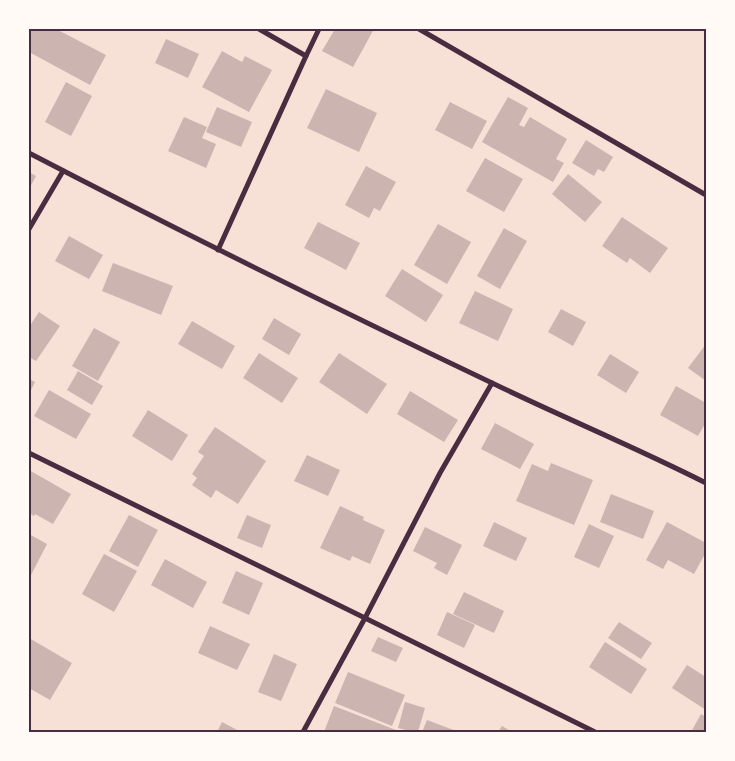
<svg xmlns="http://www.w3.org/2000/svg" width="735" height="761" font-family="'Titillium Web',sans-serif">
  <style>
    .building { fill: #ccb4b1 }
    .lines { fill: none; stroke-linecap: round; stroke-linejoin: round }
    .minor { stroke: #4a2c40; stroke-width: 5 }
    .neatline { fill: none; stroke: #4a2c40; stroke-width: 2 }
  </style>
  <rect width="100%" height="100%" fill="#f7e1d7"/>
  <g class="building">
    <path d="M29,29H56L106,55L90,85L29,52Z"/>
    <path d="M335,29H374L353,67L322,51Z"/>
    <path d="M166,39L199,54L188,78L155,63Z"/>
    <path d="M222,51L242,62L245,56L272,70L249,112L202,87Z"/>
    <path d="M66,82L92,96L71,136L45,122Z"/>
    <path d="M326,89L377,113L359,152L307,128Z"/>
    <path d="M508,97L528,108L519,125L524,127L530,117L567,139L556,159L564,163L553,182L482,142Z"/>
    <path d="M450,102L487,121L472,149L435,130Z"/>
    <path d="M217,107L252,122L241,147L206,132Z"/>
    <path d="M184,117L207,127L202,138L216,144L206,168L168,151Z"/>
    <path d="M586,140L613,157L604,172L598,169L594,176L572,163Z"/>
    <path d="M485,158L523,179L504,212L466,191Z"/>
    <path d="M366,166L396,182L380,211L374,208L369,218L345,205Z"/>
    <path d="M29,172L36,176L29,189Z"/>
    <path d="M568,174L602,202L585,222L552,194Z"/>
    <path d="M622,217L668,248L650,273L630,258L627,263L602,246Z"/>
    <path d="M318,222L360,243L346,270L304,248Z"/>
    <path d="M438,224L471,242L447,284L414,265Z"/>
    <path d="M504,228L527,241L500,289L477,276Z"/>
    <path d="M69,236L103,255L89,279L55,261Z"/>
    <path d="M113,263L173,286L161,315L102,291Z"/>
    <path d="M402,269L443,295L426,322L385,296Z"/>
    <path d="M475,291L513,309L498,341L459,323Z"/>
    <path d="M561,309L586,322L573,346L548,332Z"/>
    <path d="M39,312L60,326L36,361L29,357V327Z"/>
    <path d="M274,318L301,334L289,355L262,339Z"/>
    <path d="M192,321L235,346L222,369L178,344Z"/>
    <path d="M94,328L120,342L98,381L72,366Z"/>
    <path d="M706,344V381L688,368Z"/>
    <path d="M259,353L298,378L282,403L243,378Z"/>
    <path d="M339,353L387,384L367,414L319,382Z"/>
    <path d="M610,354L639,372L626,393L597,375Z"/>
    <path d="M78,371L103,386L92,405L67,390Z"/>
    <path d="M29,379L35,382L29,394Z"/>
    <path d="M676,386L706,403V422L698,436L660,415Z"/>
    <path d="M49,390L91,414L76,439L34,416Z"/>
    <path d="M410,391L458,420L444,442L397,414Z"/>
    <path d="M148,410L188,435L172,461L132,436Z"/>
    <path d="M495,423L534,444L520,469L481,449Z"/>
    <path d="M215,427L266,461L238,504L216,490L211,498L192,485L197,478L192,474L204,456L198,452Z"/>
    <path d="M307,455L340,470L328,496L294,481Z"/>
    <path d="M551,463L593,480L574,525L516,501L532,464L548,471Z"/>
    <path d="M29,470L71,494L53,524L35,514L34,516L29,513Z"/>
    <path d="M611,494L654,511L643,539L600,522Z"/>
    <path d="M340,506L364,517L363,520L385,530L370,564L352,556L350,561L320,548Z"/>
    <path d="M129,515L158,530L138,567L109,551Z"/>
    <path d="M247,515L271,525L262,548L237,538Z"/>
    <path d="M494,522L527,538L516,561L483,546Z"/>
    <path d="M667,522L706,543V552L694,574L668,560L663,569L646,560Z"/>
    <path d="M589,524L614,536L599,568L574,557Z"/>
    <path d="M425,527L462,545L447,575L434,568L437,563L413,551Z"/>
    <path d="M29,534L47,544L29,579Z"/>
    <path d="M104,554L137,571L114,612L82,594Z"/>
    <path d="M165,559L207,582L193,608L151,585Z"/>
    <path d="M236,571L263,583L249,615L222,603Z"/>
    <path d="M464,592L504,611L494,633L453,614Z"/>
    <path d="M447,612L475,625L464,648L437,635Z"/>
    <path d="M619,622L652,643L641,659L608,638Z"/>
    <path d="M210,626L250,644L237,670L198,653Z"/>
    <path d="M378,637L403,648L396,662L371,651Z"/>
    <path d="M29,638L72,663L50,700L29,688Z"/>
    <path d="M605,642L647,669L631,694L589,667Z"/>
    <path d="M274,654L297,664L281,701L258,692Z"/>
    <path d="M687,665L706,677V710L672,688Z"/>
    <path d="M348,672L405,695L392,726L335,703Z"/>
    <path d="M405,702L425,708L418,732H413L398,728Z"/>
    <path d="M334,706L396,730L395,732H324Z"/>
    <path d="M701,714L706,717V732H691Z"/>
    <path d="M427,720L459,732H422Z"/>
    <path d="M222,722L241,732H217Z"/>
    <path d="M502,726L512,732H498Z"/>
  </g>
  <g class="lines">
    <g class="minor">
      <path d="M259,29L306,56"/>
      <path d="M419,29L706,195"/>
      <path d="M29,153C181,232 335,308 490,382C562,417 635,447 706,483"/>
      <path d="M29,229L63,171"/>
      <path d="M218,250L306,56L319,29"/>
      <path d="M29,453L365,618L595,732"/>
      <path d="M303,732L365,618L440,473L492,383"/>
    </g>
  </g>
  <rect width="735" height="761" fill="none" stroke="#fffaf5" stroke-width="60"/>
  <rect x="30" y="30" width="675" height="701" class="neatline"/>
</svg>
